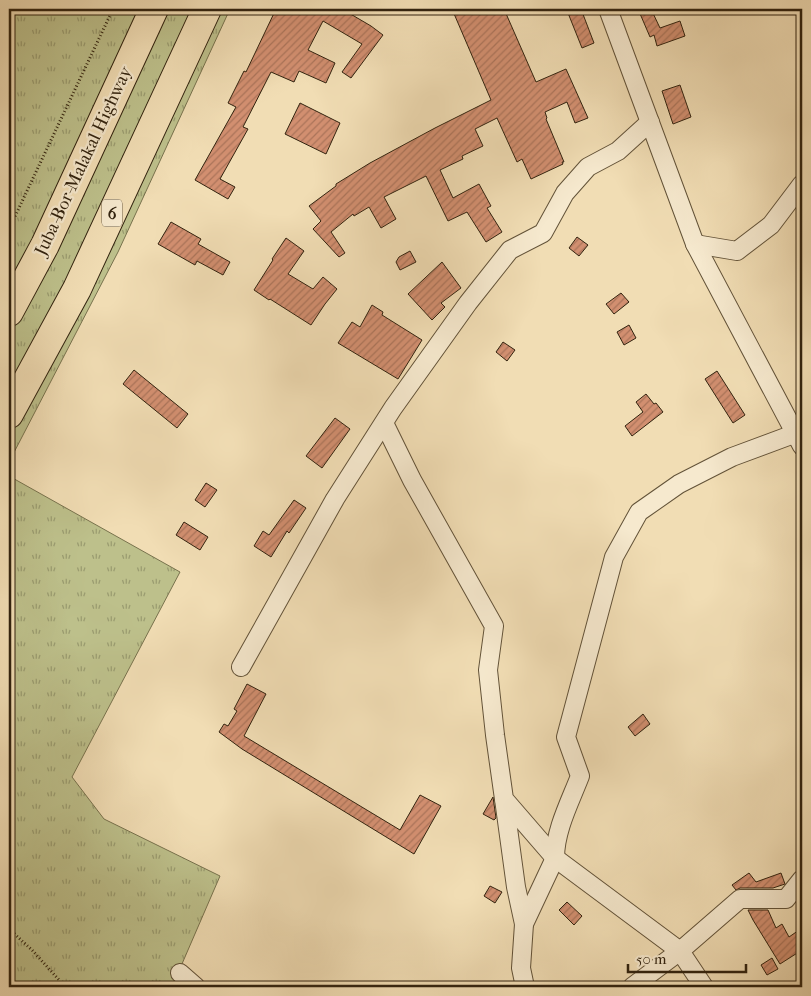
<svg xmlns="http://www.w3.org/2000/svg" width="811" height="996" font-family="'IM FELL French Canon',serif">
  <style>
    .grass { fill: url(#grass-tufts); stroke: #78724d }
    .building { fill: url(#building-hatch); stroke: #32230f }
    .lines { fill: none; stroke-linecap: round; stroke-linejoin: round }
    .minor-casing { stroke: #625238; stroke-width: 20 }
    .trunk-casing { stroke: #32230f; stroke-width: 30 }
    .path { stroke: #32230f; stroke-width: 3; stroke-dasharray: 1 2.5; stroke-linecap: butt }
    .minor { stroke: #f6e9ce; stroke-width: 18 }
    .trunk { stroke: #f1ddb4; stroke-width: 28 }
    .labels { text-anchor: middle; stroke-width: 4.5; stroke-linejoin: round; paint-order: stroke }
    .shield { fill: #f6e9ce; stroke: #6d5e48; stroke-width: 1 }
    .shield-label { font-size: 16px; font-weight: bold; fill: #32230f }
    .street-label { font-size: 18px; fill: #32230f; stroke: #f6e9ce }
  </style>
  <defs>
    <pattern id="grass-tufts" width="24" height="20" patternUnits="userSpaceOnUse" patternTransform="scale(1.25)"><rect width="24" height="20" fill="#bdc08b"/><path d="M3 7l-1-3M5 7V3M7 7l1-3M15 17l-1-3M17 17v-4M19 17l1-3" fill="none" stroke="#9a9c70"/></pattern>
    <pattern id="building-hatch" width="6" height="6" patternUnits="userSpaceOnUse" patternTransform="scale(1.25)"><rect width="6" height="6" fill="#d28f70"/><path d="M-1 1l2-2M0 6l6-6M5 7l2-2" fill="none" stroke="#ab745a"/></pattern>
  </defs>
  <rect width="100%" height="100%" fill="#f1ddb4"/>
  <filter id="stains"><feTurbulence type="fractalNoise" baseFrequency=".004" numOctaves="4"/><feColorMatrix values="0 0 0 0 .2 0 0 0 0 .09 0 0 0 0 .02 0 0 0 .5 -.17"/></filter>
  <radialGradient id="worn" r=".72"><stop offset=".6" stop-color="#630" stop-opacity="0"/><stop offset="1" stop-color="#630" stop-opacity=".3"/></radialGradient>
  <g class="grass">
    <path d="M9,9H230L118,252L9,462Z"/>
    <path d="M9,476L180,572L72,777L104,819L220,876L172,987H9Z"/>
  </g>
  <g class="building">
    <path d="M276,9H342L371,26L383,35L351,78L342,72L362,44L323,21L308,50L335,63L326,83L299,71L294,82L271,72L243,127L248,129L220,179L235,187L228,199L195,180L236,107L228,103L244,71L246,72Z"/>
    <path d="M452,9H504L536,82L566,69L588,118L575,123L567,102L545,112L547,118L546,119L564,162H562L563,164L531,179L522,159L517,162L497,118L475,129L483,146L462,156L463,159L440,170L453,198L479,184L491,206L487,208L502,232L486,242L467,212L448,221L426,176L384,197L396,219L381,228L369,207L354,216L353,214L331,232L345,253L339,257L313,229L321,221L309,206L336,186V184L370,163L435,128L491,100Z"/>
    <path d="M579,9H581L594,43L582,48L568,13Z"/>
    <path d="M638,9H651L660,28L680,21L685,36L657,46L654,35L650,37Z"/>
    <path d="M680,85L691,117L673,124L662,91Z"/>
    <path d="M300,103L340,123L326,154L285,134Z"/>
    <path d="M171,222L201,239L198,244L230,262L223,275L197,261L195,265L158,244Z"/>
    <path d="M577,237L588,245L579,256L569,248Z"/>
    <path d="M286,238L304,251L288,274L313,289L323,277L337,289L325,304L311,325L270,299L269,300L254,290L273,260L272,259Z"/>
    <path d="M410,251L416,262L400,270L396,262L399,257Z"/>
    <path d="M442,262L461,288L441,303L445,307L432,320L408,294Z"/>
    <path d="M621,293L629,302L614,314L606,304Z"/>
    <path d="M372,305L383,312L382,315L422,340L398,379L338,343L352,322L360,327Z"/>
    <path d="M629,325L636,338L624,345L617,332Z"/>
    <path d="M503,342L515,350L507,361L496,352Z"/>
    <path d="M134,370L188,414L177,428L123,384Z"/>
    <path d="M717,371L745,415L733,423L705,379Z"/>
    <path d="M646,394L654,404L656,403L663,412L632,436L625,426L643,412L636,402Z"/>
    <path d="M335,418L350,429L322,468L306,456Z"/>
    <path d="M206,483L217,490L205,507L195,500Z"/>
    <path d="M294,500L306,508L289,533L287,531L271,557L254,546L263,531L269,535Z"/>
    <path d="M184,522L208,537L200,550L176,535Z"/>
    <path d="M247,684L266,694L244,736L400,830L420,795L441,806L414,854L242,749L219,732L224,724L228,726L237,711L234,709Z"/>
    <path d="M643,714L650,724L635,736L628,727Z"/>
    <path d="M493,797L496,818L494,820L483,814Z"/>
    <path d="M749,873L756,882L781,873L785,884L773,888H740L736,890L732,885Z"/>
    <path d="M490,886L502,892L495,903L484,896Z"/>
    <path d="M567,902L582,916L574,925L559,910Z"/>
    <path d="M748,910H768L776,928L782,924L789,937L802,928V950L780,964L753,920Z"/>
    <path d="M772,958L778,969L767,975L761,965Z"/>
  </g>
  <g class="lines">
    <g class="minor-casing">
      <g id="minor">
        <path d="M608,9L695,244L802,446"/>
        <path d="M695,244L737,251L771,225L802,184"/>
        <path d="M384,423L412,480L494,626L488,670L495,735L504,799L555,858L680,951L704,987"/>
        <path d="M241,667L335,499L393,408L468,303L510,250L543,233L565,193L588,167L618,151L650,122"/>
        <path d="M504,799L516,887L524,924"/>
        <path d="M180,973L196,987"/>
        <path d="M525,987L521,968L524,924L555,858C555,830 570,802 580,776L566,737L614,557L639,512L679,484L732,457L802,431"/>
        <path d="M632,987L680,951L740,899H786L802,879"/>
      </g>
    </g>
    <g class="trunk-casing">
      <g id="trunk">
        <path d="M9,312L45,245L154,9"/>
        <path d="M9,414L77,289L207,9"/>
      </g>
    </g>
    <g class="path">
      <path d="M9,229L113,9"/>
      <path d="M9,929L32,950L60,981L58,987"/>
    </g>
    <use href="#minor" class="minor"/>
    <use href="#trunk" class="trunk"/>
  </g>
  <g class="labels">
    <rect class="shield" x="102" y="199.5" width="20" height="27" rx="4"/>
    <g class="shield-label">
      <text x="112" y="219">6</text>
    </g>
    <g class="street-label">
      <text transform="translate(83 161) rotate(-65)" y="6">Juba-Bor-Malakal Highway</text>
    </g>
  </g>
  <rect width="811" height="996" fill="none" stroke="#f1ddb4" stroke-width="30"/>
  <rect x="10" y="10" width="791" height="976" fill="none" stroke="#32230f" stroke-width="2.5"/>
  <rect x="15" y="15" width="781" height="966" fill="none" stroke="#32230f"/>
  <path d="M628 964v8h118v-8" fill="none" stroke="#32230f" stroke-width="2.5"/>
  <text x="636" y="964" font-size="15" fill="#32230f" stroke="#f6e9ce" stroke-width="4" paint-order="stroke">50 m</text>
  <rect width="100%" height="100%" filter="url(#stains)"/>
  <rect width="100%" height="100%" fill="url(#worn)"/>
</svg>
